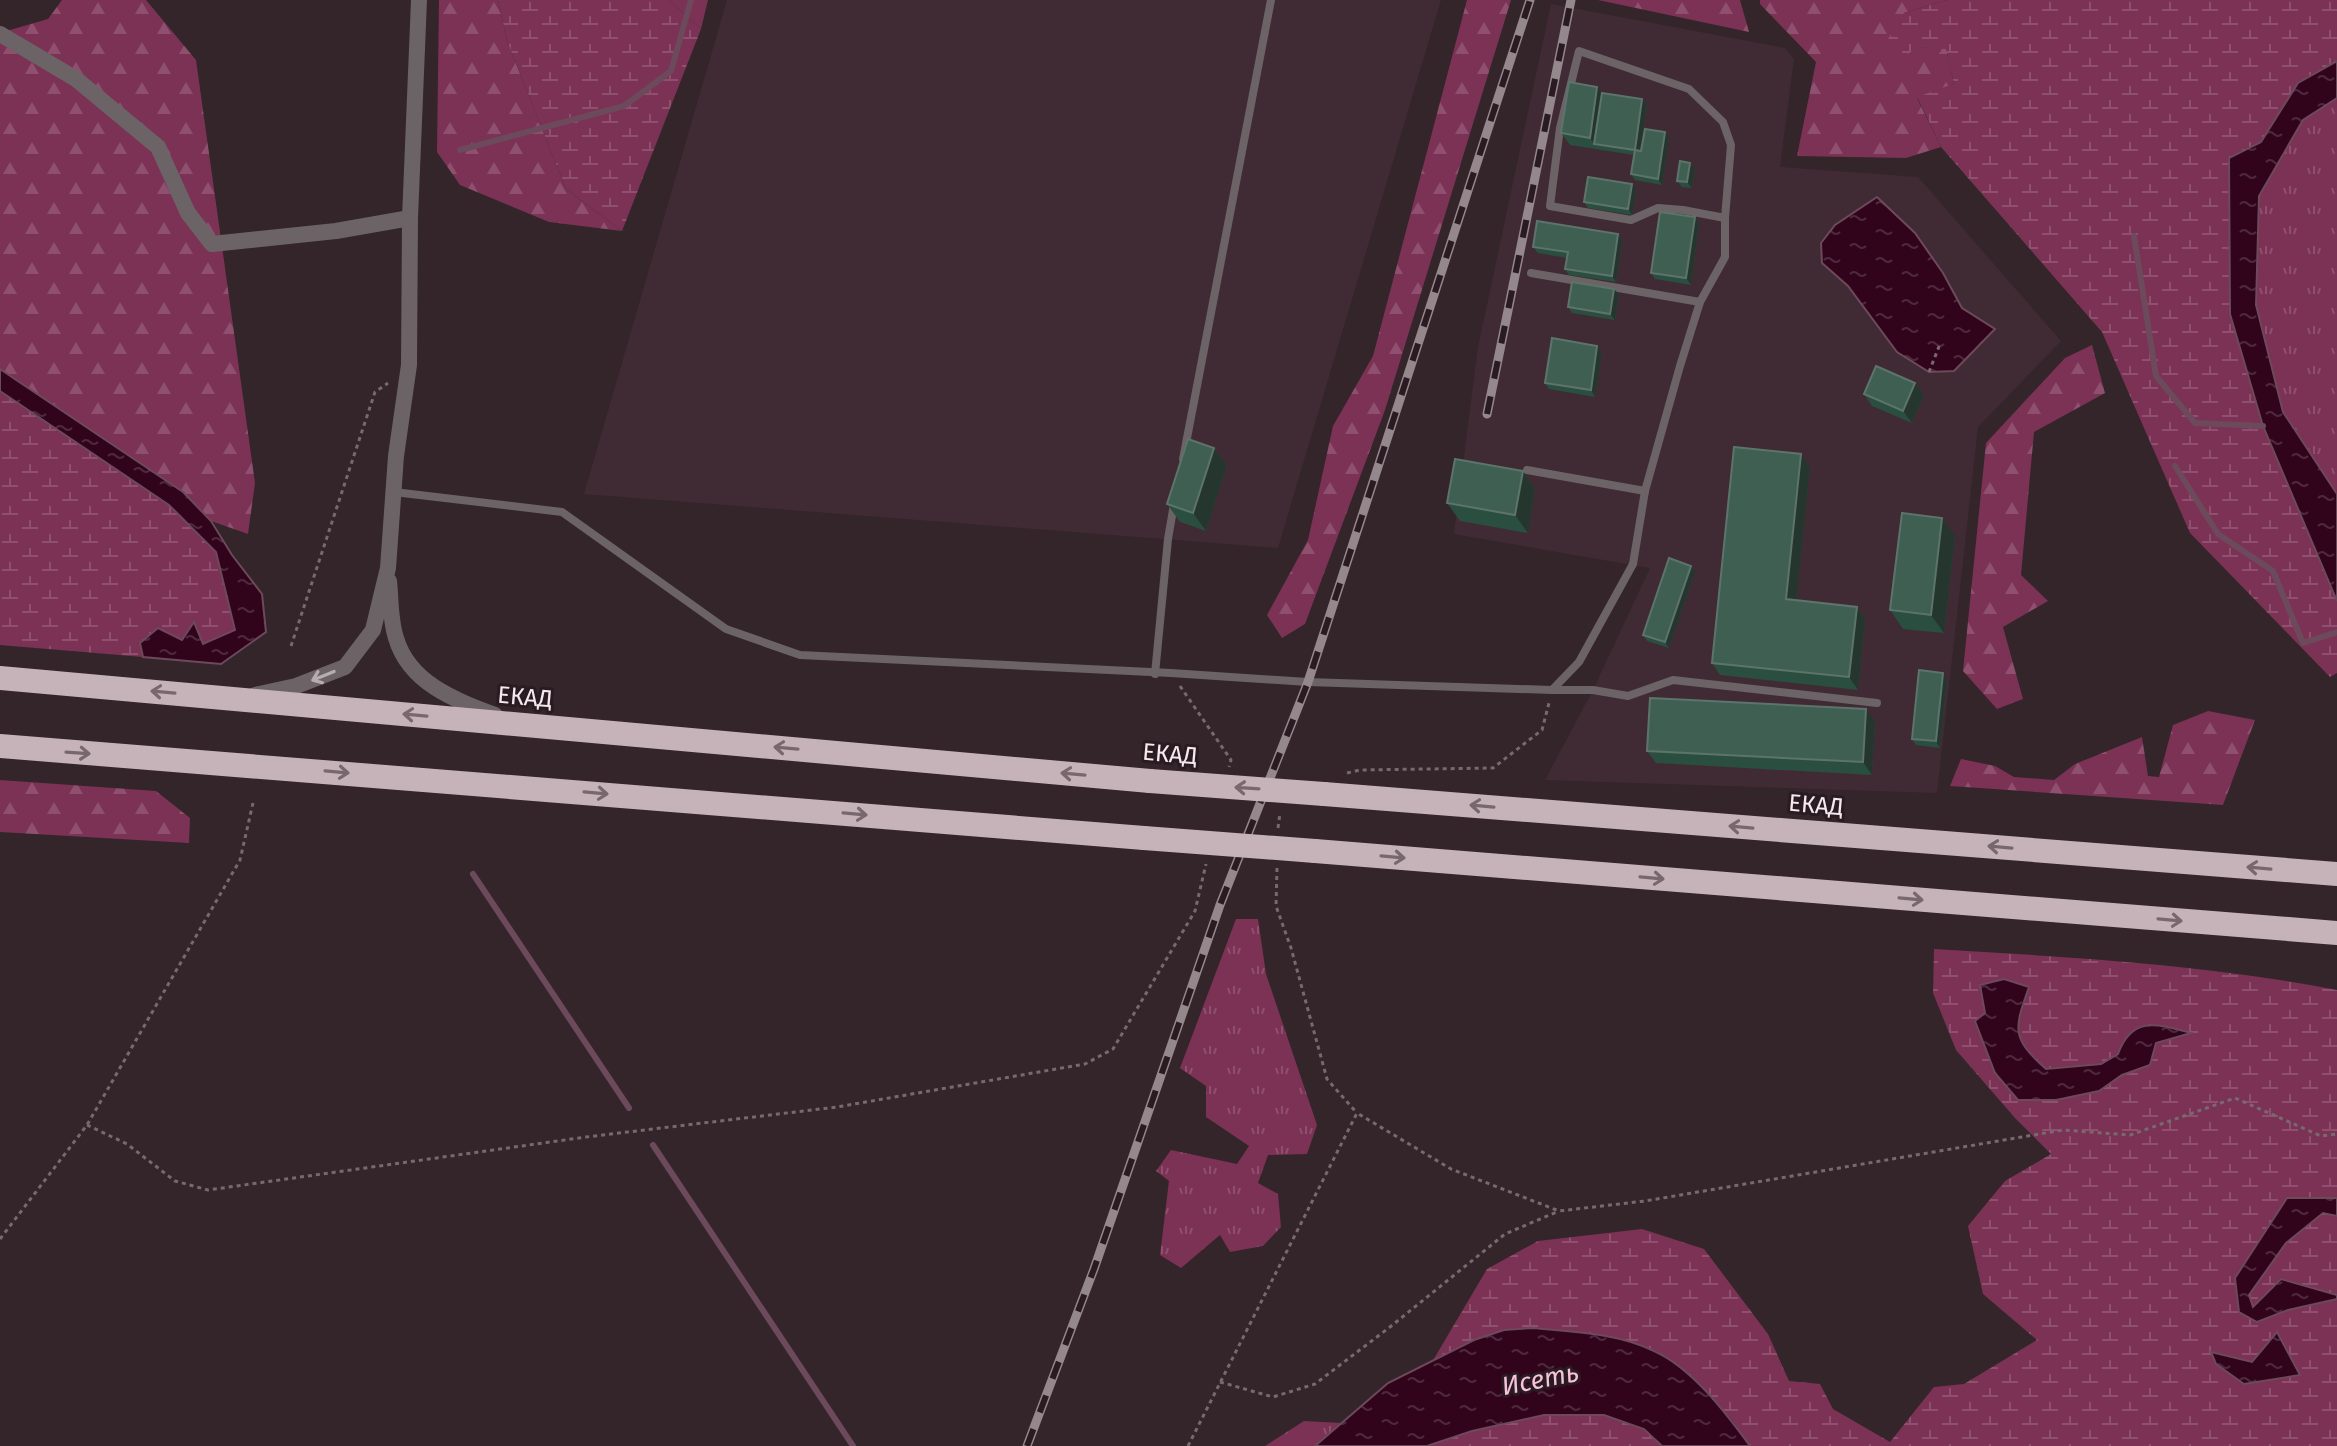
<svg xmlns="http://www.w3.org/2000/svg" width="2337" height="1446" font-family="'Fira Sans',sans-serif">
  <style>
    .built { fill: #402b34 }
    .grass { fill: url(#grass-tufts) }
    .forest { fill: url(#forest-firs) }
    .wetland { fill: url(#wetland-marsh); fill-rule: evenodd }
    .water { fill: url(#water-ripples); stroke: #6c495b; stroke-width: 2 }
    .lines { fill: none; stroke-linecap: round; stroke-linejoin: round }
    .stream { stroke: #6c495b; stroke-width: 6 }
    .path { stroke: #776a6f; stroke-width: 3; stroke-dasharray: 4 4; stroke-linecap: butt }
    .lane { stroke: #6b6366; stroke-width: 8 }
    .street { stroke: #6b6366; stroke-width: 16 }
    .highway { stroke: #c6b3ba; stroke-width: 24 }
    .rail-casing { stroke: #94888c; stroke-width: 9 }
    .rail { stroke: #291b21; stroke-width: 6; stroke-dasharray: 18; stroke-linecap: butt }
    .highway-bridge { stroke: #c6b3ba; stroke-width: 24 }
    .wall { fill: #2a4e40 }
    .shaded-wall { fill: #25362f }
    .building { fill: #405f53; stroke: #5c746b; stroke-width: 2 }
    .oneway { stroke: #b6adb1 }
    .oneway2 { stroke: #78676e }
    .labels { text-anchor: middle; stroke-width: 6; stroke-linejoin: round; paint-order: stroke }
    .street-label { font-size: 24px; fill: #f4eaee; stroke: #291b21 }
    .water-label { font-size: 26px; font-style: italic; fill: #f7c3d8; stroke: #291b21 }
  </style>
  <defs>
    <pattern id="grass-tufts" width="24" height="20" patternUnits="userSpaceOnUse" patternTransform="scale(2)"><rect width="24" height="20" fill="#7b3255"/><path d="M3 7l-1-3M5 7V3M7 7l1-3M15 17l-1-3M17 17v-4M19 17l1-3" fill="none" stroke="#8e506e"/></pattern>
    <pattern id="forest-firs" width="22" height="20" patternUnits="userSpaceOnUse" patternTransform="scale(2)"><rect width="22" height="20" fill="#7b3255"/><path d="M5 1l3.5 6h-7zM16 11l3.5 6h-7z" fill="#8e506e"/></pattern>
    <pattern id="wetland-marsh" width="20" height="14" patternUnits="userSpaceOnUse" patternTransform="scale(2)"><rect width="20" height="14" fill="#7b3255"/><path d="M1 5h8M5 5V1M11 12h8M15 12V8" fill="none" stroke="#8e506e"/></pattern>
    <pattern id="water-ripples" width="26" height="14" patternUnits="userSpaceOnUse" patternTransform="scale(2)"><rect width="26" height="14" fill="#31041c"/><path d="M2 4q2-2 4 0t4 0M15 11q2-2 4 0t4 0" fill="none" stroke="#4f293d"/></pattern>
  </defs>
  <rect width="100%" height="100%" fill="#33252a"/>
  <g class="built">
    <path d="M727,0H1441L1278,548L584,494Z"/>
    <path d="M1551,4L1785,48L1794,59L1780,167L1918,177L2061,341L1978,427L1937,793L1545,780L1593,690L1650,568L1454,534L1478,347Z"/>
  </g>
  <g class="grass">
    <path d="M2337,98V494L2283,412L2256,305L2259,197L2303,120Z"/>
    <path d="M1236,919H1258L1266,974L1317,1125L1307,1154L1268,1155L1258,1183L1278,1194L1281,1227L1263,1246L1230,1252L1220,1235L1181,1268L1160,1255L1169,1181L1156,1171L1171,1150L1237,1164L1249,1146L1206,1117V1086L1180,1068Z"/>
    <path d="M1304,1421L1341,1423L1315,1446H1265Z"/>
  </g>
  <g class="forest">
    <path d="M62,0H146L196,60L255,483L248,534L211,521L183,492L0,369V29L3,32L48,19Z"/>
    <path d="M439,0H498L507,41L566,189L622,231L549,222L460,185L437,152Z"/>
    <path d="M669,0H708L701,29Z"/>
    <path d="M1467,0H1511L1385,410L1305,624L1282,638L1267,615L1308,540L1333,426L1373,356Z"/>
    <path d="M1598,0H1740L1749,32Z"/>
    <path d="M1760,0H1947L1904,13L1918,47L1946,48L1954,84L1917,98L1941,147L1906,158L1797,156L1816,62L1760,4Z"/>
    <path d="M2092,345L2105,393L2034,432L2021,575L2048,601L2003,627L2023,699L1997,709L1963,671L1986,443L2065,358Z"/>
    <path d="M2208,711L2255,720L2223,805L1950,786L1961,759L1995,766L2014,777L2054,780L2075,764L2142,737L2148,776L2159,777L2173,725Z"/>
    <path d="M0,780L156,791L190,818L189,843L0,832Z"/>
  </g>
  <g class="wetland">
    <path d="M498,0H669L701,29L622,231L566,189L507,41Z"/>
    <path d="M1947,0H2337V61L2298,83L2261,143L2229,159L2230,314L2263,426L2337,601V673L2330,677L2190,533L2102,332L1941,147L1917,97L1954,84L1946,49L1918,47L1894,63L1888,39L1904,13Z"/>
    <path d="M0,391L169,505L216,552L236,630L203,644L193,623L183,640L140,643L143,657L0,645Z"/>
    <path d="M1934,949C2070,957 2204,964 2337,990V1198H2287L2235,1278L2257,1322L2288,1310L2337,1299V1446H1750L1732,1420L1695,1380L1656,1351L1606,1336L1533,1328L1432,1362L1487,1269L1538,1241L1642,1229L1704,1249L1768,1334L1789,1381L1820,1384L1833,1409L1890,1442L1934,1387L1964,1384L2037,1340L1983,1294L1968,1226L2005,1181L2051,1154L2015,1118L1956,1050L1933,993ZM1985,1013L2016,1023L2024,1050L2046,1070L2101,1064L2118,1054L2189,1033L2156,1043L2150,1065L2122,1075L2099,1091L1995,1073L1975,1021Z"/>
    <path d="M2323,1213L2337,1216V1295L2281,1279L2253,1308L2249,1295L2286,1243Z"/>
    <path d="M1544,1415H1604L1644,1429L1662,1446H1427L1472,1431Z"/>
  </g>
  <g class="water">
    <path d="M2337,61V98L2303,120L2259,196L2256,305L2283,412L2337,494V601L2263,426L2230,314L2229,158L2261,142L2298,83Z"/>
    <path d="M1877,197L1915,233L1943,273L1962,308L1995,329L1954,371L1929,372L1897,352L1848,286L1822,263L1821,243L1835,225Z"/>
    <path d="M0,369L183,492L211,521L232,555L262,594L266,632L221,664L143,657L140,643L158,628L182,640L194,622L203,644L235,630L216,552L169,505L0,391Z"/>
    <path d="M2004,979L2029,987C2014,1029 2011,1038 2046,1069L2101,1064L2118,1054C2132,1015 2158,1024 2191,1033L2156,1043L2150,1065L2122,1075L2099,1091L2056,1100H2018L1995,1073L1975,1021L1985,1013L1980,985Z"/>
    <path d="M2287,1198H2337V1216L2323,1213L2286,1243L2249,1295L2253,1307L2281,1279L2337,1295V1299L2288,1310L2257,1322L2239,1312L2235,1278Z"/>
    <path d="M1533,1328C1574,1332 1617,1333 1654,1351C1692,1368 1726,1413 1750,1446H1662L1644,1429L1604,1415H1544L1472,1431L1427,1446H1315L1388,1383L1474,1340L1504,1330Z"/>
    <path d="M2277,1332L2300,1375L2244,1384L2216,1364L2211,1352L2252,1362Z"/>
  </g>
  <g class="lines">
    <g class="stream">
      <path d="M460,150L624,106L671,71L691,0"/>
      <path d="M2134,236L2156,376L2195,423L2263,426"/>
      <path d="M2175,466L2218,534L2273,571L2303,643L2337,632"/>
      <path d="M473,874L629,1108"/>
      <path d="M653,1145L853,1446"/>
    </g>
    <g class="path">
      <path d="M1929,372L1940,344"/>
      <path d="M291,646L375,392L388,383"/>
      <path d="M1180,686L1231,760L1229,767"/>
      <path d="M1347,773L1360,770L1493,768L1542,730L1549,703"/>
      <path d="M1278,828L1280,813"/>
      <path d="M1277,868L1276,906L1291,948L1327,1079L1357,1113"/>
      <path d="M87,1125L127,1144L175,1181L208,1190L586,1137L837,1107L1085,1064L1113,1049L1195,911L1206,864"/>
      <path d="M0,1239L87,1125L240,860L253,803"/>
      <path d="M1220,1382L1273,1397L1315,1384L1390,1327L1505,1234L1559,1211"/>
      <path d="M1188,1446L1357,1113L1451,1169L1559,1211L1645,1201L2063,1130L2130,1135L2235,1098L2321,1136L2337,1134"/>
    </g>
    <g class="lane">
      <path d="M1531,273L1700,302"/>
      <path d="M1183,459L1271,0"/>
      <path d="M1527,470L1645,491"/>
      <path d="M394,492L562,512L726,629L800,655L1171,673L1308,682L1552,690L1579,662L1633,564L1645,491L1680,366L1700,302L1725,257V218L1731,145L1723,122L1689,89L1579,51L1560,128L1550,206L1631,220L1658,208L1683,210L1725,218"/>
      <path d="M1155,674L1168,539L1174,504"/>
      <path d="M1552,690H1593L1628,696L1673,680L1877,703"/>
    </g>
    <g class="street">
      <path d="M0,34L76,79L158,147L188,213L212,244L336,231L410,218"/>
      <path d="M389,581C391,599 390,620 396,638C409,683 455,700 495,715"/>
      <path d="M255,695L296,686L345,667L373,630L388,568L396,456L409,365L410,218L419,0"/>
    </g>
    <g class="highway">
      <path d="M0,678L1150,781"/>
      <path d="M0,746L1144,838"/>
      <path d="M1324,794L2337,874"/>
      <path d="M1315,851L2337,933"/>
    </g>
    <g class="rail-casing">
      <g id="rail">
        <path d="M1487,414L1571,0"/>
        <path d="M1027,1446L1094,1269L1220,905L1308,682L1530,0"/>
      </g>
    </g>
    <use href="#rail" class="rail"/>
    <g class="highway-bridge">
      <path d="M1150,781L1324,794"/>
      <path d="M1144,838L1315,851"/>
    </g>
  </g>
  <g class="wall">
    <path d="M1602,93L1647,105L1640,151L1669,138L1662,185L1635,180L1631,174L1634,155L1570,145L1561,133Z"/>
    <path d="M1690,163L1695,169L1692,188L1682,187L1677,181Z"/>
    <path d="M1636,190L1632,215L1588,208L1584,202Z"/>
    <path d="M1695,217L1699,223L1691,285L1655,279L1651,273Z"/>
    <path d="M1618,234L1622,240L1616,282L1569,275L1565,269L1567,258L1538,253L1533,247Z"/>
    <path d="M1614,289L1619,295L1615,320L1572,313L1568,307Z"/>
    <path d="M1597,346L1602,352L1595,397L1549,389L1545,383Z"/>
    <path d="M1864,394L1924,395L1912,423L1872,406Z"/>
    <path d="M1214,448L1227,466L1206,531L1180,522L1167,504Z"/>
    <path d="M1810,467L1796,600L1857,607L1865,619L1858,690L1720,675L1712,663Z"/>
    <path d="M1523,471L1535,490L1528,533L1460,521L1447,503Z"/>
    <path d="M1955,536L1944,633L1903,629L1890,610Z"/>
    <path d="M1695,572L1669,648L1647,641L1643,635Z"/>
    <path d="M1947,679L1940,748L1916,745L1912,739Z"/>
    <path d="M1875,722L1872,775L1656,763L1647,751Z"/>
  </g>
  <g class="shaded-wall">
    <path d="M1597,87L1606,99L1594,144L1590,138Z"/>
    <path d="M1642,99L1647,105L1639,156L1635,150Z"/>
    <path d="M1665,132L1669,138L1662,185L1658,179Z"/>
    <path d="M1690,163L1695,169L1692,188L1687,182Z"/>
    <path d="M1632,184L1636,190L1632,215L1628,209Z"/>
    <path d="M1695,217L1699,223L1691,285L1686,278Z"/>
    <path d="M1618,234L1622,240L1616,282L1612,276Z"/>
    <path d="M1614,289L1619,295L1615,320L1610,314Z"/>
    <path d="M1597,346L1602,352L1595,397L1591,390Z"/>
    <path d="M1915,383L1924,395L1912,423L1903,411Z"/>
    <path d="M1214,448L1227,466L1206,531L1193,513Z"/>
    <path d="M1801,454L1810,467L1795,612L1786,599Z"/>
    <path d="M1523,471L1535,490L1528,533L1515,515Z"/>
    <path d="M1942,518L1955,536L1944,633L1931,615Z"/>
    <path d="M1691,566L1695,572L1669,648L1665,642Z"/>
    <path d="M1857,607L1865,619L1858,690L1849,677Z"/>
    <path d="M1943,673L1947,679L1940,748L1936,741Z"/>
    <path d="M1866,709L1875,722L1872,775L1863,762Z"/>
  </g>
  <g class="building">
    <path d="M1569,82L1597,87L1590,138L1561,133Z"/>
    <path d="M1602,93L1642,99L1635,150L1594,144Z"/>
    <path d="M1645,129L1665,132L1658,179L1631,174L1635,150L1641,151Z"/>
    <path d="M1680,161L1690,163L1687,182L1677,181Z"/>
    <path d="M1588,177L1632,184L1628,209L1584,202Z"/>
    <path d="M1660,212L1695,217L1686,278L1651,273Z"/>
    <path d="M1537,221L1618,234L1612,276L1565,269L1568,252L1533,247Z"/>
    <path d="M1572,282L1614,289L1610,314L1568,307Z"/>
    <path d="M1552,338L1597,346L1591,390L1545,383Z"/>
    <path d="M1876,366L1915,383L1903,411L1864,394Z"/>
    <path d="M1188,439L1214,448L1193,513L1167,504Z"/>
    <path d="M1734,447L1801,454L1786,599L1857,607L1849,677L1712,663Z"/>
    <path d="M1455,459L1523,471L1515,515L1447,503Z"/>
    <path d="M1902,513L1942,518L1931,615L1890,610Z"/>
    <path d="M1669,558L1691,566L1665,642L1643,635Z"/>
    <path d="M1919,670L1943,673L1936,741L1912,739Z"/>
    <path d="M1650,698L1866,709L1863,762L1647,751Z"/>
  </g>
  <defs><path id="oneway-shaft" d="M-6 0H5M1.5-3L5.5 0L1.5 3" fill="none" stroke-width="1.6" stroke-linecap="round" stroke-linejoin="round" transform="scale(2)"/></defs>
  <use class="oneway" href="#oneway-shaft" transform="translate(323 676) rotate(158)"/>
  <g class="oneway2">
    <use href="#oneway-shaft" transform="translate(163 692) rotate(-175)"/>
    <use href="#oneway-shaft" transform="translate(415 715) rotate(-175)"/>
    <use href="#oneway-shaft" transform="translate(786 748) rotate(-175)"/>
    <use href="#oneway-shaft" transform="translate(78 753) rotate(4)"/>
    <use href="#oneway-shaft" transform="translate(337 772) rotate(5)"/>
    <use href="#oneway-shaft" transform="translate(1073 774) rotate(-175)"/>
    <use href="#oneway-shaft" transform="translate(1247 788) rotate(-176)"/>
    <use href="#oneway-shaft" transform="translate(596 793) rotate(5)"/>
    <use href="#oneway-shaft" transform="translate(1482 806) rotate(-175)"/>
    <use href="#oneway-shaft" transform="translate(855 814) rotate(5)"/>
    <use href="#oneway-shaft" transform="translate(1741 827) rotate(-175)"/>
    <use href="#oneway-shaft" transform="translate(2000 847) rotate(-175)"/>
    <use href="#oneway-shaft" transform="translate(1393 857) rotate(5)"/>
    <use href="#oneway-shaft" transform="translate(2259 868) rotate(-175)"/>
    <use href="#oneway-shaft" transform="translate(1652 878) rotate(5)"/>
    <use href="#oneway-shaft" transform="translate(1911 899) rotate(5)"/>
    <use href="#oneway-shaft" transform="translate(2170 920) rotate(5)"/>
  </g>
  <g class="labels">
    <g class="street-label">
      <text transform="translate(525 697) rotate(5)" y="8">ЕКАД</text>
      <text transform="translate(1170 754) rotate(5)" y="8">ЕКАД</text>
      <text transform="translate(1816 805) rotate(5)" y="8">ЕКАД</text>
    </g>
    <g class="water-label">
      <text transform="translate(1540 1379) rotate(-11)" y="9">Исеть</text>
    </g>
  </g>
</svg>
